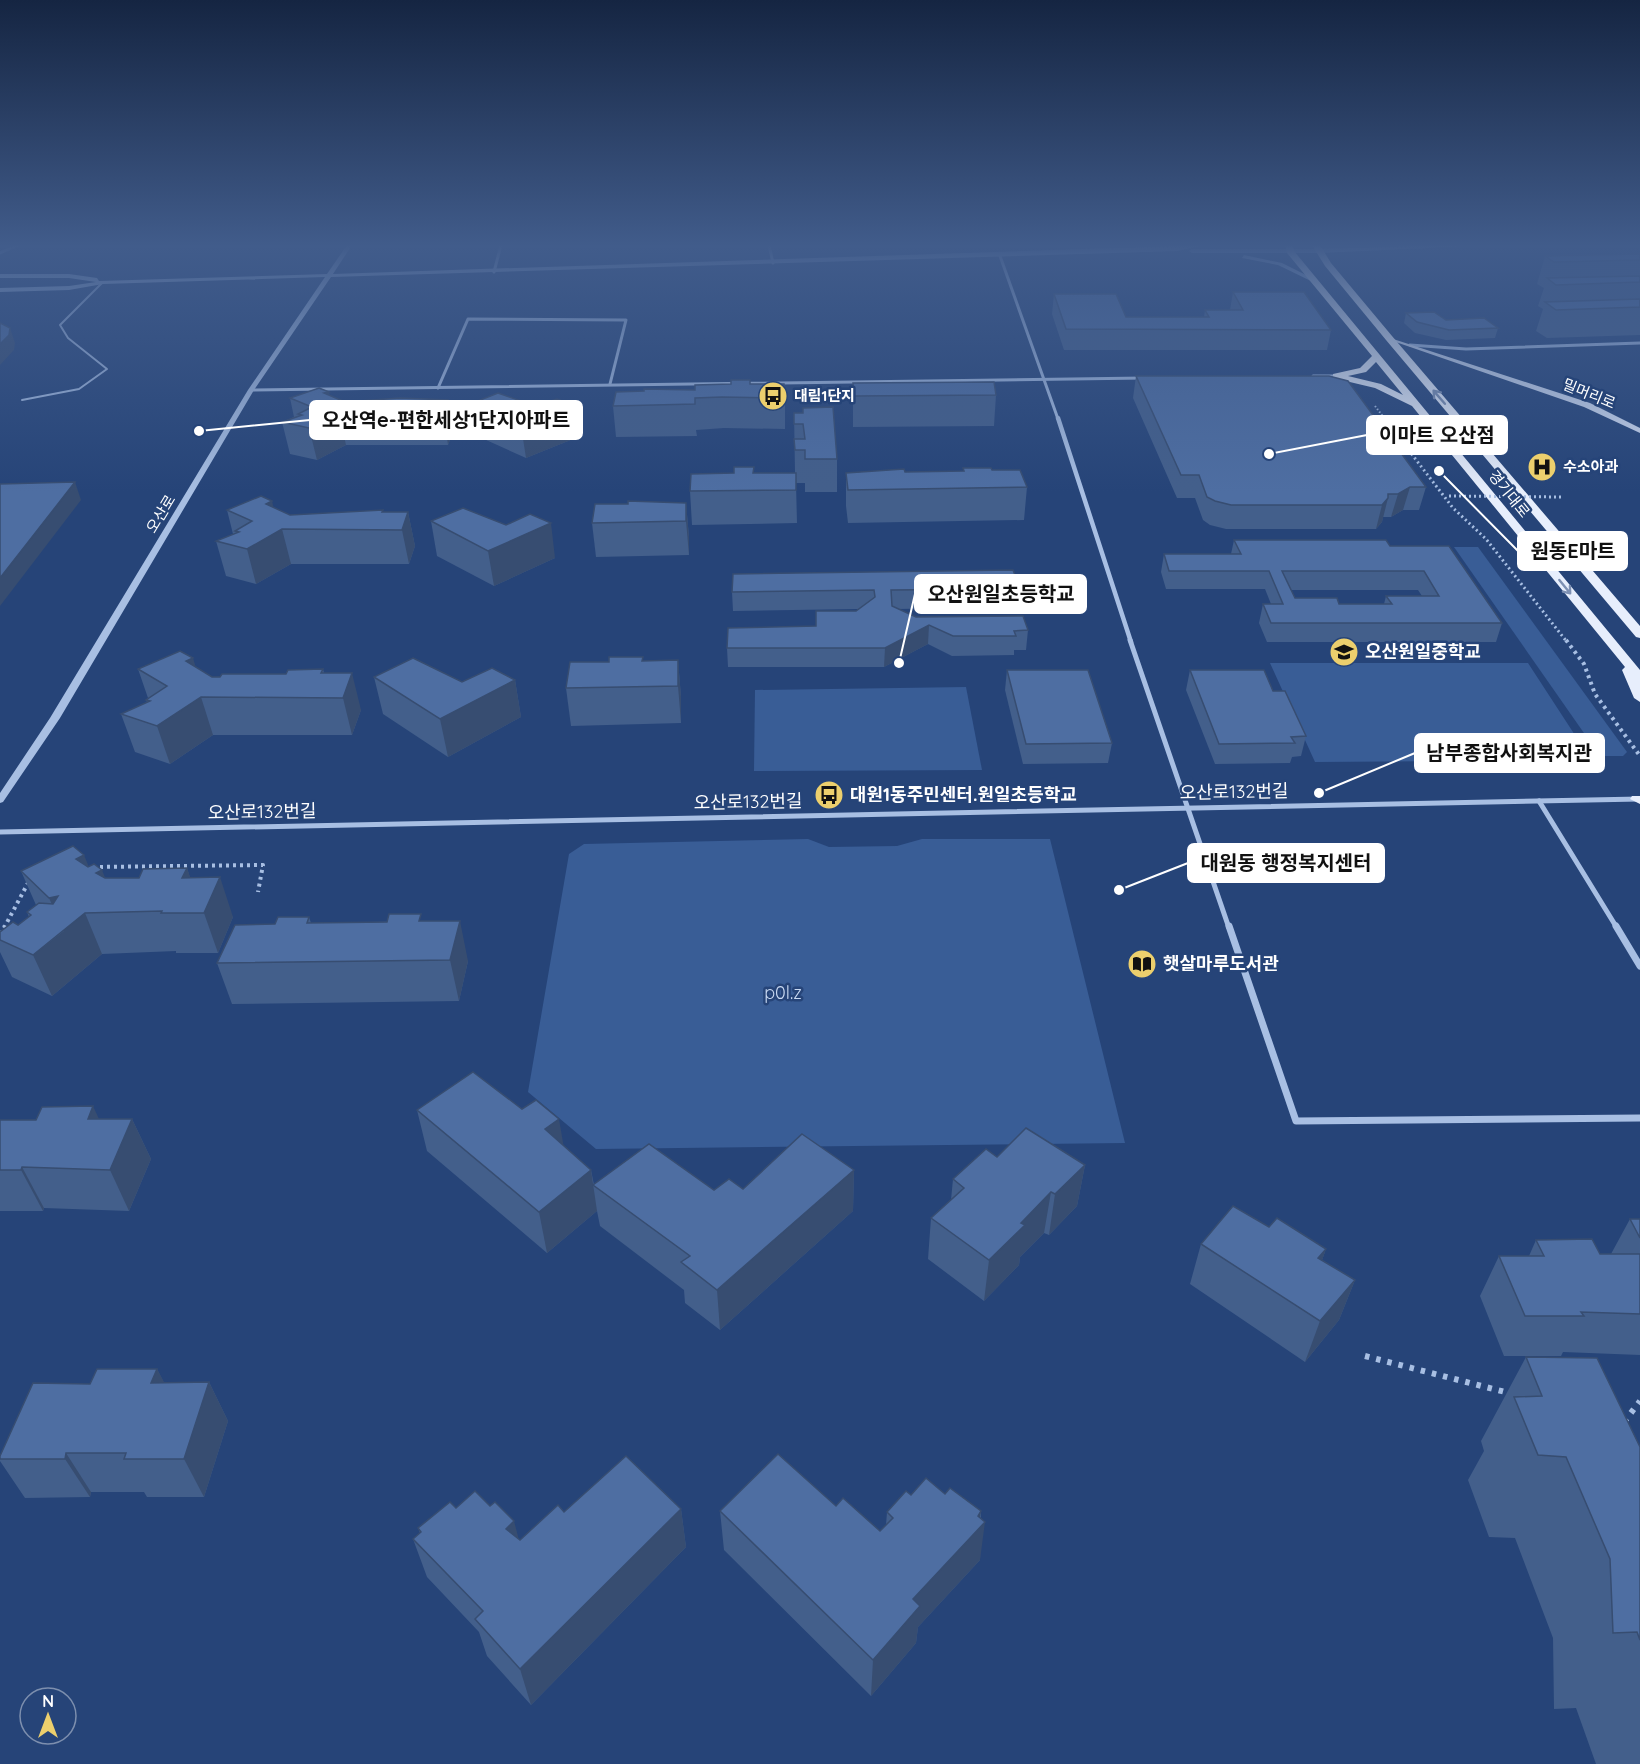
<svg xmlns="http://www.w3.org/2000/svg" width="1640" height="1764" font-family="Quicksand,'Noto Sans KR',sans-serif">
  <style>
    .green { fill: #395d96 }
    .lines { fill: none; stroke-linecap: round; stroke-linejoin: round }
    .path-far4 { stroke: #a8bfe3; stroke-width: 2; stroke-dasharray: 1.5 2; stroke-linecap: butt }
    .path-far3 { stroke: #a8bfe3; stroke-width: 3; stroke-dasharray: 2 3; stroke-linecap: butt }
    .path-far2 { stroke: #a8bfe3; stroke-width: 4; stroke-dasharray: 3 4; stroke-linecap: butt }
    .path-far1 { stroke: #a8bfe3; stroke-width: 4.5; stroke-dasharray: 4 5; stroke-linecap: butt }
    .path { stroke: #a8bfe3; stroke-width: 6; stroke-dasharray: 4.5 7; stroke-linecap: butt }
    .service { stroke: #a8bfe3; stroke-width: 2 }
    .minor-far3 { stroke: #a8bfe3; stroke-width: 3 }
    .minor-far2 { stroke: #a8bfe3; stroke-width: 4.5 }
    .minor-far1 { stroke: #a8bfe3; stroke-width: 5 }
    .minor { stroke: #a8bfe3; stroke-width: 7 }
    .tertiary { fill: #a8bfe3; fill-rule: evenodd }
    .secondary { fill: #d1ddf3; fill-rule: evenodd }
    .primary { fill: #e7eefc; fill-rule: evenodd }
    .path-bridge { stroke: #a8bfe3; stroke-width: 3; stroke-dasharray: 2 3; stroke-linecap: butt }
    .wall { fill: #435f8b; fill-rule: evenodd }
    .shaded-wall { fill: #374d71 }
    .building { fill: #4e6ea2; stroke: #374d71; stroke-width: 1.5; fill-rule: evenodd }
    .oneway { stroke: #7d90b3 }
    .labels { text-anchor: middle; stroke-width: 5; stroke-linejoin: round; paint-order: stroke }
    .far-street-label { font-size: 15px; fill: #fff; stroke: #264478 }
    .far-poi-label { font-size: 15px; font-weight: bold; fill: #fff; stroke: #264478; text-anchor: start }
    .poi-label { font-size: 18px; font-weight: bold; fill: #fff; stroke: #264478; text-anchor: start }
    .street-label { font-size: 18px; fill: #fff; stroke: #264478 }
    .park-label { font-size: 18px; fill: #cadaf3; stroke: #264478 }
    .leader { fill: none; stroke: #fff; stroke-width: 2 }
    .callout-dot { fill: #fff; stroke: #264478; stroke-width: 2 }
    .callout { fill: #fff; stroke: #fff; stroke-width: 2 }
    .callout-label { font-size: 20px; text-anchor: middle; font-weight: bold; fill: #111 }
  </style>
  <rect width="100%" height="100%" fill="#264478"/>
  <g class="green">
    <path d="M1454,547H1478L1627,752L1623,756H1600Z"/>
    <path d="M1270,663H1528L1584,749L1529,750L1458,761L1315,762Z"/>
    <path d="M966,687L982,770L754,771L755,690Z"/>
    <path d="M808,839L829,847L897,846L922,839H1050L1125,1143L596,1149L528,1092L569,854L584,844Z"/>
  </g>
  <g class="lines">
    <path class="path-far4" d="M1375,406L1385,419"/>
    <path class="path-far3" d="M1384,418L1453,508L1486,539L1567,642"/>
    <g class="path-far2">
      <path d="M1566,640L1584,664L1595,694L1640,756"/>
      <path d="M93,867L263,865L258,892"/>
      <path d="M4,928L28,883"/>
    </g>
    <path class="path-far1" d="M0,935L5,926"/>
    <g class="path">
      <path d="M1365,1356L1509,1393"/>
      <path d="M1624,1422L1640,1401"/>
    </g>
    <path class="service" d="M22,400L79,389L107,369L68,338L60,325L103,282"/>
    <g class="minor-far3">
      <path d="M769,245L773,263"/>
      <path d="M0,253L18,245"/>
      <path d="M1000,256L1058,419"/>
      <path d="M494,272L501,245"/>
      <path d="M1410,345L1466,349L1640,343"/>
      <path d="M1313,376H1336"/>
      <path d="M438,388L468,319L626,320L610,384"/>
      <path d="M251,390L1144,378"/>
    </g>
    <path class="minor-far2" d="M1058,418L1131,642"/>
    <g class="minor-far1">
      <path d="M1130,640L1229,928"/>
      <path d="M1539,801L1617,928"/>
      <path d="M0,832L1640,799"/>
    </g>
    <g class="minor">
      <path d="M1229,926L1296,1121L1640,1118"/>
      <path d="M1616,926L1640,966"/>
    </g>
    <g class="tertiary">
      <path d="M347,245H352L333,274L1205,245L1177,251L331,277L254,390L60,718L3,802L0,803V793L50,718L248,390L325,277L103,284L69,290L0,292V288L69,286L96,282L69,278H0V274H69L97,278L99,281L327,274Z"/>
      <path d="M1441,245H1493L1319,253H1192L1189,251L1192,249H1319Z"/>
      <path d="M1244,255L1282,263L1318,281L1313,282L1278,265L1242,258Z"/>
    </g>
    <path class="secondary" d="M1387,337L1590,403L1640,428V433L1584,407L1387,339Z"/>
    <g class="primary">
      <path d="M1285,245H1293L1294,251L1640,670V702L1634,698L1622,670L1625,667L1412,406L1375,388L1333,378V374L1360,368L1372,356L1287,253ZM1376,362L1403,395L1381,384L1348,376L1366,372Z"/>
      <path d="M1312,245H1320L1331,263L1392,336L1640,626V638L1636,637L1386,340L1325,266Z"/>
      <path d="M1632,796H1640V804L1630,799Z"/>
    </g>
    <path class="path-bridge" d="M1449,496L1563,497"/>
  </g>
  <g class="wall">
    <path d="M1640,254V335L1547,338L1536,331L1543,309L1538,306L1544,288L1537,284L1545,256Z"/>
    <path d="M1233,292L1331,330L1327,350H1064L1052,314L1054,294L1126,317H1204L1205,310H1230Z"/>
    <path d="M1406,313L1446,320L1498,328L1495,338L1446,340L1415,333L1404,323Z"/>
    <path d="M1136,376L1426,487L1419,510H1403L1391,517H1383L1382,522L1376,529H1226L1210,525L1203,520L1195,498H1177L1133,398Z"/>
    <path d="M853,383L996,395L994,426L853,427Z"/>
    <path d="M750,384L785,398V429L724,428L696,430L697,436L616,437L613,406L695,390Z"/>
    <path d="M329,395L345,402L448,400L453,431L448,445H346L317,460L290,454L282,422L294,417L290,398Z"/>
    <path d="M470,404L535,406L574,405L578,437L526,458L475,435Z"/>
    <path d="M794,413L837,459V492H805V483H796L797,523L692,525L690,491L754,473H795Z"/>
    <path d="M963,468L992,470L1027,487L1024,520L848,523L846,506V473L963,471Z"/>
    <path d="M686,503L689,537V555L596,557L592,523Z"/>
    <path d="M273,507L290,515L408,512L415,546L409,564H291L256,584L226,576L216,541L233,534L227,510Z"/>
    <path d="M431,521L555,558L494,586L437,556Z"/>
    <path d="M1234,540L1390,546L1502,623L1496,642H1267L1259,623L1263,604H1271L1265,589H1166L1161,572L1164,554H1231ZM1291,590H1418L1422,596H1386L1384,604H1339L1295,598Z"/>
    <path d="M1018,583L1016,602H1007L1006,607L898,609L916,617L1028,630L1026,650H1014V655L952,656L928,644L884,667H728L727,648L816,626V611H856L858,609L733,611L732,592Z"/>
    <path d="M678,660L681,697V723L571,726L566,688L643,661Z"/>
    <path d="M195,667L212,677L286,674L323,669L324,673L361,710L352,735H213L170,764L135,752L121,714L147,702L146,700L148,698L138,669Z"/>
    <path d="M1007,670L1112,743L1108,763L1023,764L1005,690Z"/>
    <path d="M1190,670L1273,691L1306,736L1301,756L1292,757L1290,763L1215,764L1186,690Z"/>
    <path d="M374,677L462,682L515,680L521,717L448,757L383,714Z"/>
    <path d="M89,867L106,878H139L187,868L190,878L233,917L218,953H176V951L102,954L52,996L12,977L0,952V932L18,925L29,917L27,912L36,905L21,871Z"/>
    <path d="M309,917L311,923L422,921L468,961L459,1001L232,1004L217,963L275,924Z"/>
    <path d="M417,1110L564,1146L591,1170L594,1185L714,1190L743,1189L854,1170L853,1211L720,1330L685,1303L684,1290L600,1226L597,1211L547,1253L427,1151Z"/>
    <path d="M132,1119L151,1159L129,1211L44,1208L43,1211H0V1120Z"/>
    <path d="M997,1157L1085,1165L1077,1206L1049,1235L1044,1233L1020,1257L1019,1265L984,1301L928,1259L931,1218L951,1200L953,1179Z"/>
    <path d="M1630,1219H1640V1355L1563,1352L1561,1356H1504L1480,1296L1499,1256H1529L1536,1240L1600,1254H1611Z"/>
    <path d="M1269,1227L1326,1249L1322,1260L1355,1280L1339,1320L1305,1362L1190,1284L1201,1244Z"/>
    <path d="M1526,1357L1640,1447V1764H1596L1576,1708L1554,1709L1553,1638L1515,1538L1489,1537L1468,1480L1484,1451L1481,1441Z"/>
    <path d="M157,1369L164,1383L209,1382L228,1421L204,1497H147L144,1492H91L90,1497L25,1498L0,1461V1456L90,1384Z"/>
    <path d="M945,1494L981,1511L980,1560L918,1627L916,1643L871,1696L724,1550L720,1511L836,1506L880,1531L886,1525L887,1512L911,1495Z"/>
    <path d="M456,1508L520,1540L564,1512L681,1509L686,1547L531,1705L487,1656L479,1632L427,1577L413,1539L420,1533L418,1528Z"/>
  </g>
  <g class="shaded-wall">
    <path d="M10,328L15,343L14,350L0,365V344Z"/>
    <path d="M329,392L334,415L339,413L346,445L317,460L309,428L324,393Z"/>
    <path d="M448,400L453,431L448,445L443,413Z"/>
    <path d="M574,405L578,437L526,458L521,426Z"/>
    <path d="M75,482L81,500L0,606V578Z"/>
    <path d="M1410,487L1403,510L1391,517L1398,494Z"/>
    <path d="M1388,498L1382,522L1376,529L1382,505Z"/>
    <path d="M272,501L279,531L282,529L291,564L256,584L247,549L266,504Z"/>
    <path d="M686,503L689,537V555L686,521Z"/>
    <path d="M408,512L415,546L409,564L402,530Z"/>
    <path d="M551,523L555,558L494,586L488,551Z"/>
    <path d="M929,625L928,644L884,667L885,648Z"/>
    <path d="M193,658L204,695L186,661Z"/>
    <path d="M678,660L681,697V723L678,686Z"/>
    <path d="M352,673L361,710L352,735L343,698Z"/>
    <path d="M515,680L521,717L448,757L440,719Z"/>
    <path d="M201,697L213,735L170,764L157,726Z"/>
    <path d="M84,855L100,894L76,859Z"/>
    <path d="M187,868L201,908L182,878Z"/>
    <path d="M102,870L118,910L96,873Z"/>
    <path d="M220,877L233,917L218,953L204,913Z"/>
    <path d="M58,896L85,913L102,954L52,996L33,955L64,931L49,898Z"/>
    <path d="M460,921L468,961L459,1001L450,960Z"/>
    <path d="M93,1106L112,1147L88,1119Z"/>
    <path d="M132,1119L151,1159L129,1211L110,1170Z"/>
    <path d="M559,1119L566,1160L545,1129Z"/>
    <path d="M1085,1165L1077,1206L1049,1235L1055,1194Z"/>
    <path d="M22,1167L44,1208L43,1211L21,1170Z"/>
    <path d="M591,1170L597,1211L547,1253L539,1212Z"/>
    <path d="M854,1170L853,1211L720,1330L717,1290Z"/>
    <path d="M1051,1192L1044,1233L1020,1257L1019,1265L984,1301L989,1260L1021,1223Z"/>
    <path d="M1326,1249L1312,1289L1318,1258Z"/>
    <path d="M1355,1280L1339,1320L1305,1362L1320,1321Z"/>
    <path d="M157,1369L178,1408L151,1383Z"/>
    <path d="M209,1382L228,1421L204,1497L184,1459Z"/>
    <path d="M66,1453L91,1492L90,1497L65,1459Z"/>
    <path d="M681,1509L686,1547L531,1705L520,1669Z"/>
    <path d="M981,1511L978,1529L985,1522L980,1560L918,1627L916,1643L871,1696L873,1660L913,1599Z"/>
    <path d="M514,1521L524,1559L506,1529Z"/>
  </g>
  <g class="building">
    <path d="M1640,254V260L1554,262L1545,256Z"/>
    <path d="M1640,276V282L1556,285L1547,278Z"/>
    <path d="M1233,292H1304L1331,330L1066,329L1054,294H1116L1126,317H1209L1205,310H1243Z"/>
    <path d="M1640,299V307L1556,310L1545,302Z"/>
    <path d="M1434,312L1446,320L1484,318L1498,328L1449,330L1417,322L1406,313Z"/>
    <path d="M0,323L10,328L9,335L0,344Z"/>
    <path d="M1136,376H1329L1348,381L1426,487H1410L1398,494H1388V498L1382,505H1231L1215,501L1207,497L1199,475H1181Z"/>
    <path d="M731,380H750V384H784L785,398L722,397L695,398V404L613,406L616,392L644,391V389L695,390V385L731,384Z"/>
    <path d="M994,382L996,395L854,396L853,383Z"/>
    <path d="M319,388L329,392L324,393L345,402L400,398L448,400L443,413H339L309,428L282,422L302,415L298,414L312,407L290,398Z"/>
    <path d="M498,393L535,406L557,399L574,405L521,426L470,404Z"/>
    <path d="M833,407L837,459H805V450H795L794,439H805L803,424H794V413H803V408Z"/>
    <path d="M734,467H754L753,473H796V490L690,491L691,474L734,473Z"/>
    <path d="M963,468H991L992,470H1020L1027,487L848,490L846,473L904,469L905,472L964,471Z"/>
    <path d="M75,482L0,578V484Z"/>
    <path d="M261,496L272,501L266,504L290,515L383,510L382,512H408L402,530L282,529L247,549L216,541L239,532L235,531L252,521L227,510Z"/>
    <path d="M628,501L686,503V521L592,523L595,504H628Z"/>
    <path d="M463,508L506,525L530,514L551,523L488,551L431,521Z"/>
    <path d="M1234,540H1386L1390,546H1449L1502,623H1271L1263,604H1283L1269,571H1169L1164,554H1241ZM1282,571H1424L1439,596H1386L1392,604H1339L1337,598H1295Z"/>
    <path d="M1013,570L1018,583H1006L1008,589L891,590L892,606L916,617L1023,616L1028,630L1014,631L1016,636H953L929,625L885,648H727L728,628L816,626V611H856L875,597L874,590L732,592L733,574Z"/>
    <path d="M180,651L193,658L186,661L212,677H220L222,674H286L288,670L323,669L321,673H352L343,698L201,697L157,726L121,714L150,701L146,700L167,686L138,669Z"/>
    <path d="M609,657H643L642,661L678,660V686L566,688L570,662H609Z"/>
    <path d="M413,658L462,682L492,668L515,680L440,719L374,677Z"/>
    <path d="M1007,670H1088L1112,743L1026,744Z"/>
    <path d="M1190,670H1264L1273,691H1285L1306,736L1291,737L1295,743L1219,744Z"/>
    <path d="M73,846L84,855L76,859L88,867L94,864L102,870L96,873L105,878H139L143,869L187,868L182,878L220,877L204,913H161L162,911L85,913L33,955L0,940V932L13,922L18,925L31,915L27,912L39,903L53,904L58,896L49,898L21,871Z"/>
    <path d="M389,914H421L419,921H460L450,960L217,963L235,925L275,924L278,917H309L307,923L387,922Z"/>
    <path d="M473,1072L522,1109L536,1100L559,1119L545,1129L591,1170L539,1212L417,1110Z"/>
    <path d="M93,1106L88,1119H132L110,1170L22,1167L21,1170H0V1120H36L42,1107Z"/>
    <path d="M1026,1128L1085,1165L1055,1194L1051,1192L1021,1223L1025,1225L989,1260L931,1218L964,1188L953,1179L986,1149L997,1157Z"/>
    <path d="M802,1134L854,1170L717,1290L681,1262L690,1256L593,1185L649,1144L714,1190L729,1179L743,1189Z"/>
    <path d="M1233,1206L1269,1227L1277,1218L1326,1249L1318,1258L1355,1280L1320,1321L1201,1244Z"/>
    <path d="M1630,1219H1640V1238Z"/>
    <path d="M1592,1239L1600,1254H1640V1314L1581,1312L1584,1316H1525L1499,1256H1544L1536,1240Z"/>
    <path d="M1526,1357L1597,1358L1640,1447V1640L1637,1632L1613,1633L1610,1559L1566,1457L1538,1455L1514,1397L1542,1396Z"/>
    <path d="M97,1369H157L151,1383L209,1382L184,1459H124L126,1453H66L65,1459H0V1456L33,1383L90,1384Z"/>
    <path d="M778,1454L836,1506L843,1498L880,1531L893,1518L887,1512L906,1491L911,1495L926,1478L945,1494L950,1488L981,1511L978,1516L985,1522L913,1599L920,1606L873,1660L720,1511Z"/>
    <path d="M626,1456L681,1509L520,1669L475,1619L483,1611L413,1539L421,1532L418,1528L450,1502L456,1508L475,1491L490,1506L495,1502L514,1521L506,1529L520,1540L558,1505L564,1512Z"/>
  </g>
  <defs><path id="oneway-shaft" d="M-6 0H5M1.5-3L5.5 0L1.5 3" fill="none" stroke-width="1.6" stroke-linecap="round" stroke-linejoin="round" transform="scale(1.5)"/></defs>
  <g class="oneway">
    <use href="#oneway-shaft" transform="translate(1439 397) rotate(-131)"/>
    <use href="#oneway-shaft" transform="translate(1565 587) rotate(51)"/>
  </g>
  <linearGradient id="sky" x2="0" y2="1"><stop stop-color="#152542"/><stop offset="0.5" stop-color="#415c8b"/><stop offset="1" stop-color="#415c8b" stop-opacity="0"/></linearGradient>
  <rect width="1640" height="492" fill="url(#sky)"/>
  <defs>
    <g id="bus-disc" transform="scale(1.5)"><circle r="9.5" fill="#eccf6d" stroke="#264478"/><path d="M-5-6H5V4H4V6H2V4H-2V6H-4V4H-5ZM-3.5-4V0h7V-4ZM-3.5 1.2v1.5H-2V1.2ZM2 1.2v1.5H3.5V1.2Z" fill="#111"/></g>
    <g id="hospital-disc" transform="scale(1.5)"><circle r="9.5" fill="#eccf6d" stroke="#264478"/><path d="M-5-5h3v3.5h4V-5h3V5h-3V1.5h-4V5h-3Z" fill="#111"/></g>
    <g id="school-disc" transform="scale(1.5)"><circle r="9.5" fill="#eccf6d" stroke="#264478"/><path d="M0-5L7-2L0 1L-7-2ZM-4 1L0 2.5L4 1V4Q0 6-4 4Z" fill="#111"/></g>
    <g id="library-disc" transform="scale(1.5)"><circle r="9.5" fill="#eccf6d" stroke="#264478"/><path d="M-6-4Q-3-5.5-.7-3.5V5Q-3 3-6 4ZM6-4Q3-5.5 .7-3.5V5Q3 3 6 4Z" fill="#111"/></g>
  </defs>
  <g fill-rule="evenodd">
    <use href="#bus-disc" x="773" y="396"/>
    <use href="#hospital-disc" x="1542" y="467"/>
    <use href="#school-disc" x="1344" y="652"/>
    <use href="#bus-disc" x="829" y="795"/>
    <use href="#library-disc" x="1142" y="964"/>
  </g>
  <g class="labels">
    <g class="far-street-label">
      <text transform="translate(1589 394) rotate(22)" y="5">밀머리로</text>
      <text transform="translate(1509 494) rotate(51)" y="5">경기대로</text>
      <text transform="translate(161 514) rotate(-59)" y="5">오산로</text>
    </g>
    <g class="far-poi-label">
      <text x="794" y="401">대림1단지</text>
      <text x="1563" y="472">수소아과</text>
    </g>
    <g class="poi-label">
      <text x="1365" y="658">오산원일중학교</text>
      <text x="850" y="801">대원1동주민센터.원일초등학교</text>
      <text x="1163" y="970">햇살마루도서관</text>
    </g>
    <g class="street-label">
      <text transform="translate(1234 792) rotate(-1)" y="6">오산로132번길</text>
      <text transform="translate(748 802) rotate(-1)" y="6">오산로132번길</text>
      <text transform="translate(262 812) rotate(-1)" y="6">오산로132번길</text>
    </g>
    <g class="park-label">
      <text x="783" y="999">p0l.z</text>
    </g>
  </g>
  <path class="leader" d="M199 431L310 420M1269 454L1367 435M1439 471L1518 551M899 663L915 594M1319 793L1415 753M1119 890L1188 863"/>
  <g class="callout-dot">
    <circle cx="199" cy="431" r="6"/>
    <circle cx="1269" cy="454" r="6"/>
    <circle cx="1439" cy="471" r="6"/>
    <circle cx="899" cy="663" r="6"/>
    <circle cx="1319" cy="793" r="6"/>
    <circle cx="1119" cy="890" r="6"/>
  </g>
  <g class="callout">
    <rect x="310" y="401" width="272" height="38" rx="6"/>
    <rect x="1367" y="416" width="140" height="38" rx="6"/>
    <rect x="1518" y="532" width="109" height="38" rx="6"/>
    <rect x="915" y="575" width="171" height="38" rx="6"/>
    <rect x="1415" y="734" width="189" height="38" rx="6"/>
    <rect x="1188" y="844" width="196" height="38" rx="6"/>
  </g>
  <g class="callout-label">
    <text x="446" y="427">오산역e-편한세상1단지아파트</text>
    <text x="1437" y="442">이마트 오산점</text>
    <text x="1573" y="558">원동E마트</text>
    <text x="1001" y="601">오산원일초등학교</text>
    <text x="1509" y="760">남부종합사회복지관</text>
    <text x="1286" y="870">대원동 행정복지센터</text>
  </g>
  <g transform="translate(48 1716)"><circle r="28" fill="#264478" stroke="#7d8fae" stroke-width="1.5"/>
  <path d="M0-4.5L10 22L0 15L-10 22Z" fill="#eccf6d"/>
  <text y="-9" font-size="16" font-weight="bold" text-anchor="middle" fill="#ffffff">N</text>
  </g>
</svg>
